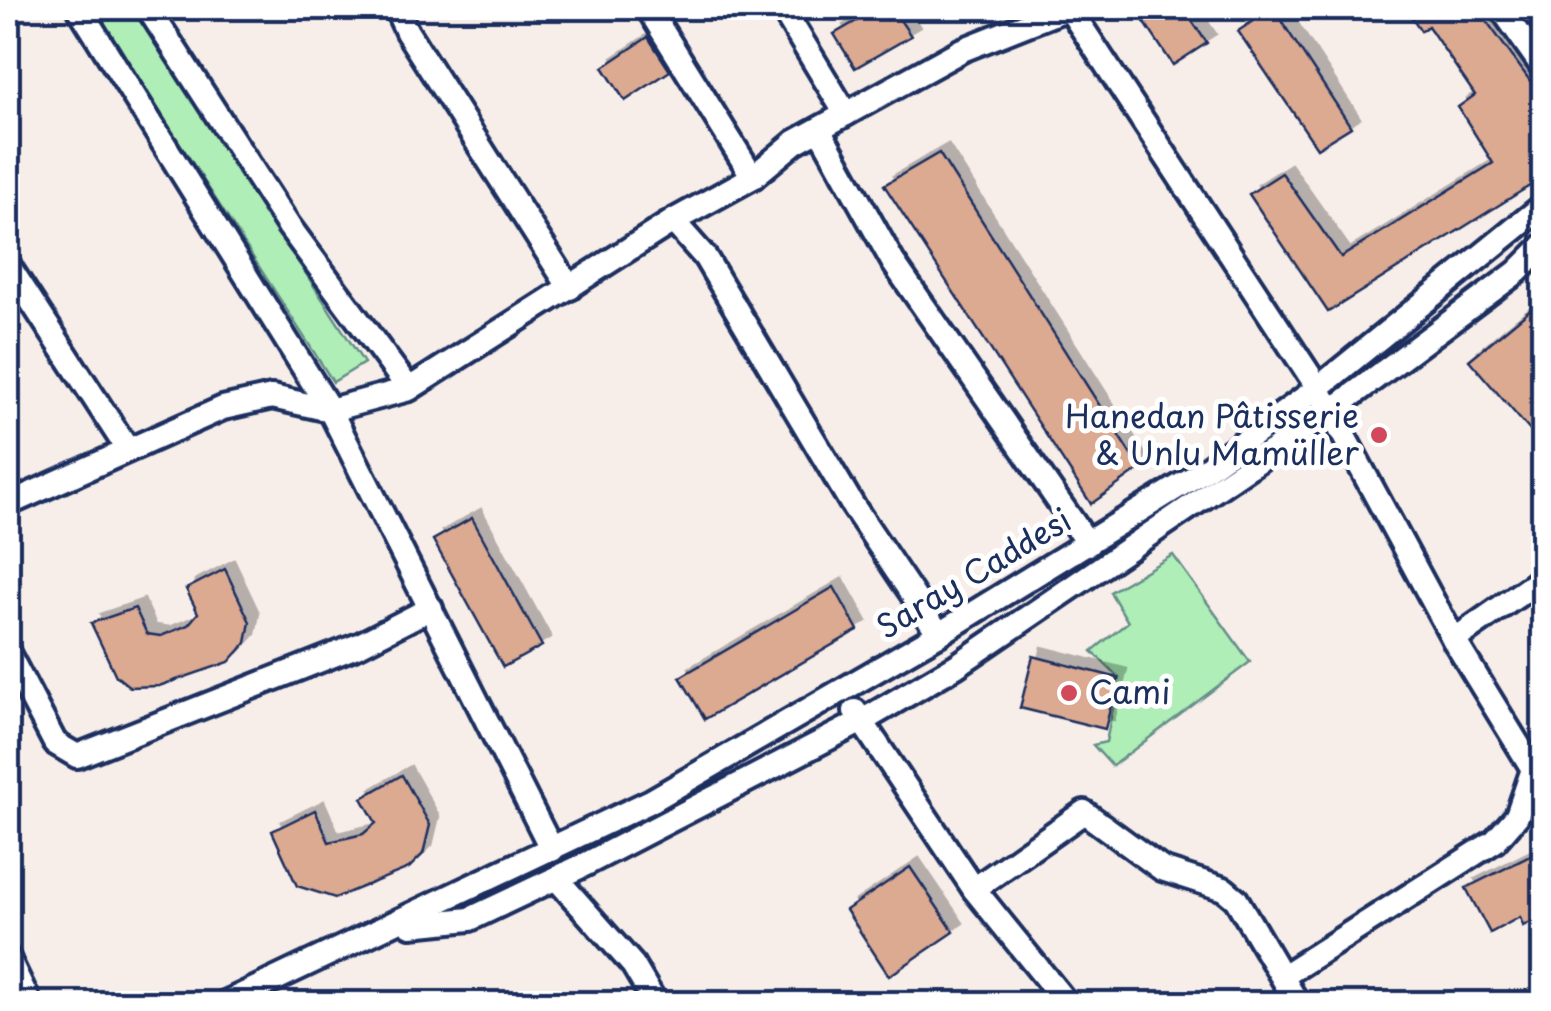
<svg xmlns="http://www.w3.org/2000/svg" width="1551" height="1011" font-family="'Playpen Sans',sans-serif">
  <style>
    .green { fill: #afeeb6; stroke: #658e8a; stroke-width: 2.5 }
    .building { fill: #dca991; stroke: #1b2f5e; stroke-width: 2.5; filter: url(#shadow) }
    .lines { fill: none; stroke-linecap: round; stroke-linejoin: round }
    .minor-casing { stroke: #1b2f5e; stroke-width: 30 }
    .minor { stroke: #fff; stroke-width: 22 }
    .poi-dot { fill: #d1495b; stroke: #fff; stroke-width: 4 }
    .labels { text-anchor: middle; stroke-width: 10; stroke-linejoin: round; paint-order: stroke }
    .poi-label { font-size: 32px; fill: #1b2f5e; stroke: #fff; text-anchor: end }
    .street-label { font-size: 32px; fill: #1b2f5e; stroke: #fff }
  </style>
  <defs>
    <filter id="shadow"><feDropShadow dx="9" dy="-9" stdDeviation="0" flood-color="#0004"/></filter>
  </defs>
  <rect width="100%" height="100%" fill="#f8eee9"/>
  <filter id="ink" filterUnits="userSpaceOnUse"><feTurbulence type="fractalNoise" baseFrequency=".01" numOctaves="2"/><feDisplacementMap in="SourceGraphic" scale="20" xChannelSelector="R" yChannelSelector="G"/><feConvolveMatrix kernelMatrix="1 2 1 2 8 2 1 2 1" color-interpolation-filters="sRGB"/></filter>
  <g filter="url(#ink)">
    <g class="green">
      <path d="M93,8H133L364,363L333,382Z"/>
      <path d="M1173,555L1250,662L1112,766L1093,745L1106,742L1119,678L1092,651L1128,622L1110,592Z"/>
    </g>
    <g class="building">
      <path d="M879,8H892L911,36L855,68L834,34Z"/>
      <path d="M1135,8H1183L1207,43L1173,65Z"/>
      <path d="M1273,8L1351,127L1317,148L1238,31Z"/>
      <path d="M1406,8H1477L1544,100V177L1328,312L1249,194L1282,173L1341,257L1493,163L1458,107L1475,95L1428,26L1421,31Z"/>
      <path d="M648,37L670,71L625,101L603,67Z"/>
      <path d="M939,153L1140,469L1091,504L884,185Z"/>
      <path d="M1544,298V447L1469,360Z"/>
      <path d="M472,518L542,646L503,667L433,540Z"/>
      <path d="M225,569L250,622L246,643L229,662L159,686L130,687L116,676L91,623L135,608L147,634L161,636L188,625L198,613L186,589Z"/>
      <path d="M834,587L858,630L705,719L680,677Z"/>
      <path d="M1033,656L1118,678L1105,729L1020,708Z"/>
      <path d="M402,775L430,825L423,854L409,868L335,898L297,886L272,831L315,810L329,842L363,834L376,823L362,798Z"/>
      <path d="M1544,849V915L1523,926L1520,917L1490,933L1466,888Z"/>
      <path d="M910,867L954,932L889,976L846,910Z"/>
    </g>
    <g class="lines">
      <g class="minor-casing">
        <g id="minor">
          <path d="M79,8L330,410L552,850"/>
          <path d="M148,8L288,225L409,389"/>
          <path d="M396,8L407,32L570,288"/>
          <path d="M648,8L753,177"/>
          <path d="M782,8L846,114"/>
          <path d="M1069,8L1318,388L1454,640L1544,787"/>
          <path d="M1501,8L1544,69"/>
          <path d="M819,129L893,262L1088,544"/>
          <path d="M673,221L705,257L853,506L939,634"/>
          <path d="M8,265L128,450"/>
          <path d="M8,504L223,408L272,397L330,410L409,389L673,221L753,177L795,142L962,50L1068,8"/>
          <path d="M1454,640L1544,577"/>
          <path d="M8,653L55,743L77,756L359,645L431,608"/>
          <path d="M855,711L974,889L1067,1004"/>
          <path d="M556,878L633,965L656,1004"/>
          <path d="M974,889L1084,812L1162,869L1224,889L1236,899L1298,1004"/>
          <path d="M411,925L470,919L586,864L862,721L956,666L1331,411L1517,272L1544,245"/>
          <path d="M8,958L30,1004"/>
          <path d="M1283,976L1495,841L1517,816L1533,769"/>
          <path d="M223,1004L651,801L939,634L1202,472L1318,388L1544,205"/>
        </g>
      </g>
      <use href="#minor" class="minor"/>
    </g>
  </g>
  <g class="poi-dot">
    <circle cx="1379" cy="435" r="10"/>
    <circle cx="1069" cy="693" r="10"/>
  </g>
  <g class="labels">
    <g class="poi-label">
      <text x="1359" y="428">Hanedan Pâtisserie<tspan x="1359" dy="37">&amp; Unlu Mamüller</tspan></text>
      <text x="1089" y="704" text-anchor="start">Cami</text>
    </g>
    <g class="street-label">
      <text transform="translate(974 574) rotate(-31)" y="11">Saray Caddesi</text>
    </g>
  </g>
  <rect width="1551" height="1011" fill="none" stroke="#fff" stroke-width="40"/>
  <rect x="20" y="20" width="1511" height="971" fill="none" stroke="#1b2f5e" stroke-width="4" filter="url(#ink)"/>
</svg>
